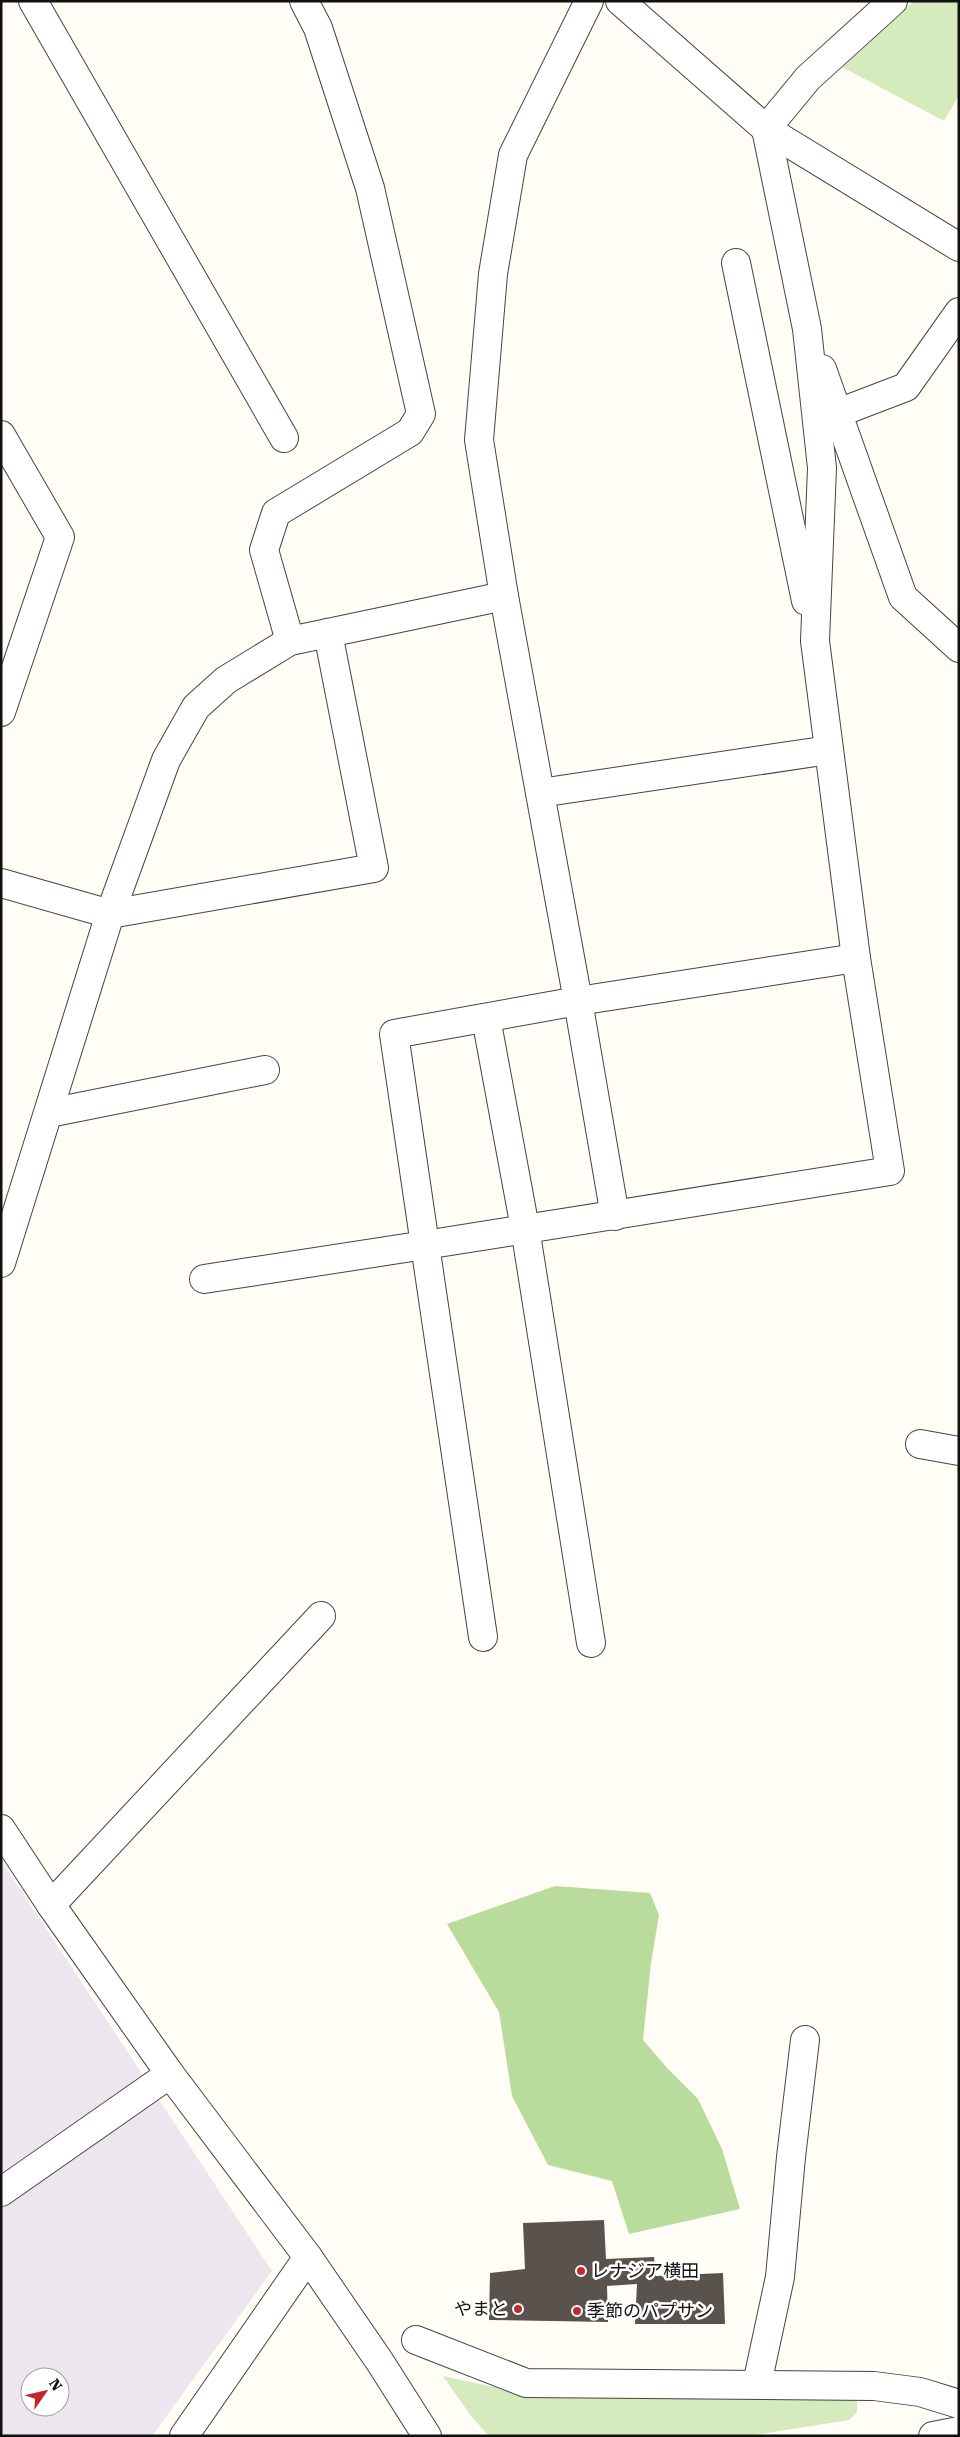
<svg xmlns="http://www.w3.org/2000/svg" width="960" height="2437" font-family="'Roboto Serif','Noto Sans JP',serif">
  <style>
    .industrial { fill: #eee6ef; fill-rule: evenodd }
    .green { fill: #d5ebbd }
    .forest { fill: #b9dc9c }
    .building { fill: #5a524d }
    .lines { fill: none; stroke-linecap: round; stroke-linejoin: round }
    .minor-casing { stroke: #444; stroke-width: 30 }
    .minor { stroke: #fff; stroke-width: 28 }
    .poi-dot { fill: #c4262e; stroke: #fff; stroke-width: 2 }
    .labels { text-anchor: middle; stroke-width: 5; stroke-linejoin: round; paint-order: stroke }
    .poi-label { font-size: 18px; fill: #111; stroke: #fff; text-anchor: start }
  </style>
  <rect width="100%" height="100%" fill="#fffdf5"/>
  <path class="industrial" d="M1,1860L272,2271L152,2436H1ZM30,2377H60V2407H30Z"/>
  <g class="green">
    <path d="M914,1H959V95L944,121L842,67Z"/>
    <path d="M443,2376L508,2390L853,2394L857,2402V2412L849,2420L748,2436H489L471,2416Z"/>
  </g>
  <path class="forest" d="M555,1886L650,1893L659,1915L651,1963L643,2040L668,2069L698,2099L722,2149L740,2209L629,2234L612,2181L548,2165L512,2096L499,2012L447,1924Z"/>
  <path class="building" d="M604,2220L606,2259L654,2257L656,2276L723,2273L725,2324H635L637,2284L607,2286L608,2322L489,2320L490,2273L525,2269L523,2223Z"/>
  <g class="lines">
    <g class="minor-casing">
      <g id="minor">
        <path d="M33,1L284,438"/>
        <path d="M589,1L513,155L493,274L479,440L504,596L578,1001L615,1216"/>
        <path d="M620,1L766,129L959,247"/>
        <path d="M766,129L808,78L893,1"/>
        <path d="M736,263L806,601"/>
        <path d="M822,369L903,597L959,648"/>
        <path d="M838,413L906,387L959,312"/>
        <path d="M1,435L60,537L1,712"/>
        <path d="M290,641L264,550L276,513L410,432L421,414L370,188L318,28L304,1"/>
        <path d="M540,793L829,750"/>
        <path d="M1,883L110,914L374,868L328,633"/>
        <path d="M486,1018L525,1228L591,1643"/>
        <path d="M49,1113L265,1070"/>
        <path d="M1,1263L110,914L166,760L196,707L226,680L290,641L504,596"/>
        <path d="M204,1279L425,1245L394,1034L578,1001L856,958"/>
        <path d="M920,1444L959,1451"/>
        <path d="M483,1637L425,1245L890,1171L856,958L815,641L822,468L807,329L766,129"/>
        <path d="M1,1829L51,1905L170,2074L308,2257L380,2362L427,2436"/>
        <path d="M51,1905L321,1616"/>
        <path d="M1,2192L170,2074"/>
        <path d="M416,2340L526,2383L874,2386L920,2392L959,2404"/>
        <path d="M757,2384L780,2277L791,2157L805,2040"/>
        <path d="M184,2436L308,2257"/>
        <path d="M933,2436L959,2431"/>
      </g>
    </g>
    <use href="#minor" class="minor"/>
  </g>
  <g class="poi-dot">
    <circle cx="581" cy="2271" r="5"/>
    <circle cx="518" cy="2309" r="5"/>
    <circle cx="577" cy="2311" r="5"/>
  </g>
  <g class="labels">
    <g class="poi-label">
      <text x="591" y="2277">レナジア横田</text>
      <text x="508" y="2315" text-anchor="end">やまと</text>
      <text x="587" y="2317">季節のパプサン</text>
    </g>
  </g>
  <rect width="960" height="2437" fill="none" stroke="#111111" stroke-width="5"/>
  <g transform="translate(45 2392) rotate(56)"><circle r="24" fill="#ffffff" stroke="#a0a0a0"/>
  <path d="M0-4L9 19L0 12L-9 19Z" fill="#c4262e"/>
  <text y="-8" font-size="14" font-weight="bold" text-anchor="middle" fill="#111111">N</text>
  </g>
</svg>
